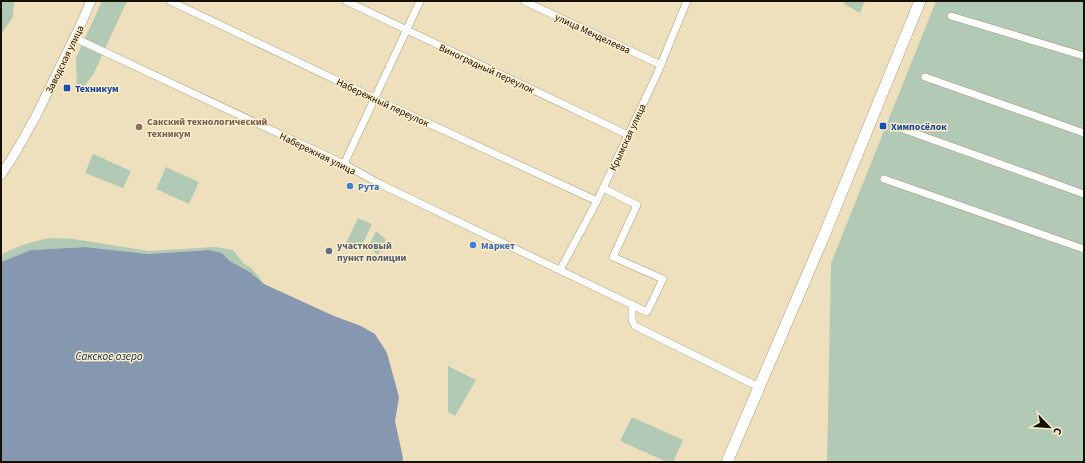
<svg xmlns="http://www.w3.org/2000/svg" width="1085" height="463" font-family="'Source Sans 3',sans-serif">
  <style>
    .green { fill: #b2c9b5 }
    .water { fill: #8698b0 }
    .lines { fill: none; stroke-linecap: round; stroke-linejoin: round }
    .minor-casing { stroke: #a99b79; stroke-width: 8 }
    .tertiary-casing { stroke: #a99b79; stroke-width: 10 }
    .primary-casing { stroke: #a99b79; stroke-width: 12 }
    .minor { stroke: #fff; stroke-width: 7 }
    .tertiary { stroke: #fff; stroke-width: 9 }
    .primary { stroke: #fff; stroke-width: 11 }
    .transit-dot { fill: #1a4fb4; stroke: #fcedca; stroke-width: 1.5 }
    .education-dot { fill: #8d6e63; stroke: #fcedca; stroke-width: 1.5 }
    .shop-dot { fill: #3f7fe0; stroke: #fcedca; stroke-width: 1.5 }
    .service-dot { fill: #5c6f8a; stroke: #fcedca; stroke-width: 1.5 }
    .labels { text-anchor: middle; stroke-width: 3; stroke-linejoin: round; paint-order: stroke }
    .street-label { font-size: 10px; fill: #161105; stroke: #fcedca }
    .transit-label { font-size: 10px; font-weight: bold; fill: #164399; stroke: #fcedca; text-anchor: start }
    .education-label { font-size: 10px; font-weight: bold; fill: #785e54; stroke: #fcedca; text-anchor: start }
    .shop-label { font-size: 10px; font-weight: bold; fill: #366cbe; stroke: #fcedca; text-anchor: start }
    .service-label { font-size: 10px; font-weight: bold; fill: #4e5e75; stroke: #fcedca; text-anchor: start }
    .water-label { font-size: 11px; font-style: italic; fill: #122e50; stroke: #fcedca }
  </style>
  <rect width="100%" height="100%" fill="#efe0bd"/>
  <g class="green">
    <path d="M1,1H14L13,17L1,34Z"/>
    <path d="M102,1H127L93,75L77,95L76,58Z"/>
    <path d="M845,1H865L860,13L844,4Z"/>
    <path d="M936,1H1084V462H827L831,263Z"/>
    <path d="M93,154L131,171L123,188L85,173Z"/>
    <path d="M166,167L199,182L189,204L156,189Z"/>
    <path d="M358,218L372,224L360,250L346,243Z"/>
    <path d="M376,231L386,240L378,255L368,247Z"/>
    <path d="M50,238L74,239L149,251L215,247L233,250L244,264L250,267L259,277L264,284L250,272L230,261L222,253L209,250L148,254L85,247L31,250L1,262V255C17,246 33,241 50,238Z"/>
    <path d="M448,366L476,380L455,416L448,412Z"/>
    <path d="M632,417L683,440L673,462H667L620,441Z"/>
  </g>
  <path class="water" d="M85,247L148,254L209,250L222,253L230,261L250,272L264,284L334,316L361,326L375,334L387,353L399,397L395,421L403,458L402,462H1V262L31,250Z"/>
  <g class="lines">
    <g class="minor-casing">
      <g id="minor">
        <path d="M170,1L378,100L597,201"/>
        <path d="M346,1L628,135"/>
        <path d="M524,1L661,65"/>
        <path d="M951,16L1084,56"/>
        <path d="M75,38L344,164L380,184L647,312L663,279L613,257L637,205L603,188"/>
        <path d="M925,77L1084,133"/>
        <path d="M903,129L1084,194"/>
        <path d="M344,164L420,1"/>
        <path d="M884,179L1084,249"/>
        <path d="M560,270L597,201L657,74L687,1"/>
        <path d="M632,304V320L635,326L759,387"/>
      </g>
    </g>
    <g class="tertiary-casing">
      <path id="tertiary" d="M1,175L17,150L36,116L80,26L91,1"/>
    </g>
    <g class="primary-casing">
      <path id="primary" d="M727,462L823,238L920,1"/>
    </g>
    <use href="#minor" class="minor"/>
    <use href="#tertiary" class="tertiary"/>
    <use href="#primary" class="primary"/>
  </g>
  <g class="transit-dot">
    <rect x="63" y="84" width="8" height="8" rx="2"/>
    <rect x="879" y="122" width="8" height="8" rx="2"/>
  </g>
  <circle class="education-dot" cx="139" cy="127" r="4"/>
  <g class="shop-dot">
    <circle cx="350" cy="186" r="4"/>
    <circle cx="473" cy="245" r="4"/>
  </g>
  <circle class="service-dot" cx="329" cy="251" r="4"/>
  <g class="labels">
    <g class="street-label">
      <text transform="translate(593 33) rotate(25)" y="4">улица Менделеева</text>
      <text transform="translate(64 59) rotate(-64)" y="4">Заводская улица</text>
      <text transform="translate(487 68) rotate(25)" y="4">Виноградный переулок</text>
      <text transform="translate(383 102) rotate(25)" y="4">Набережный переулок</text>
      <text transform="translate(627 137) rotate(-65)" y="4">Крымская улица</text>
      <text transform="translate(318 153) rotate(26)" y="4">Набережная улица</text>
    </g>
    <g class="transit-label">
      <text x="75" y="92">Техникум</text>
      <text x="891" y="130">Химпосёлок</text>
    </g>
    <g class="education-label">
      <text x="147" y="125">Сакский технологический<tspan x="147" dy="12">техникум</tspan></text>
    </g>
    <g class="shop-label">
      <text x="358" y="190">Рута</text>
      <text x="481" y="249">Маркет</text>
    </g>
    <g class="service-label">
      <text x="337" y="249">участковый<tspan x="337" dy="12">пункт полиции</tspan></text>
    </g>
    <g class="water-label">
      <text x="109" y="360">Сакское озеро</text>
    </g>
  </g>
  <rect width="1085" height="463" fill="none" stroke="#161105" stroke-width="4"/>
  <g transform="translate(1049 427) rotate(115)" stroke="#fcedca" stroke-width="3" paint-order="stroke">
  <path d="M0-3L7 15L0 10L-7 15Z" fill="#161105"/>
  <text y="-6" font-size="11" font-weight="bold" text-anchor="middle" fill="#161105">С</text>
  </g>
</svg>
